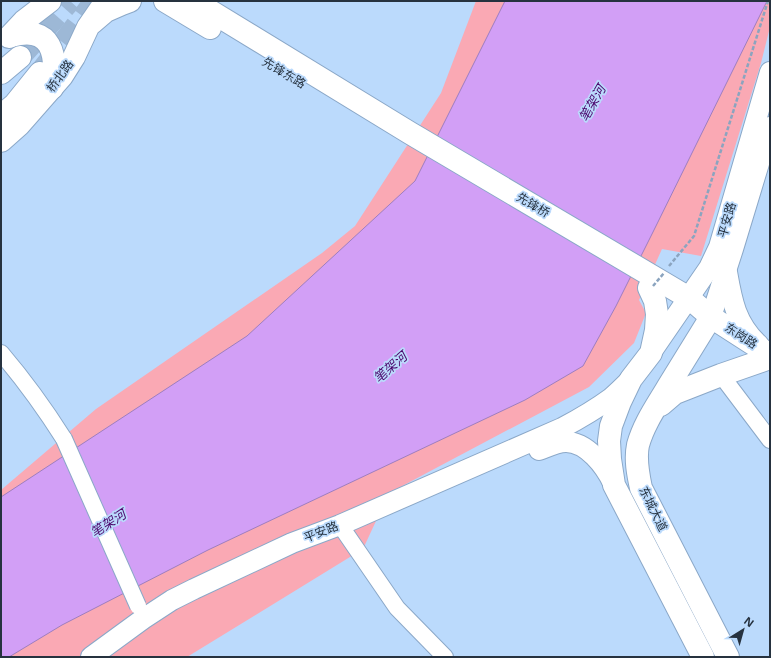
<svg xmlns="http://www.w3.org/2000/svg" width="771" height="658" font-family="'Noto Sans','Noto Sans SC',sans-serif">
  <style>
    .green { fill: #faa9b4 }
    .water { fill: #d29ff6; stroke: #9e7ebf }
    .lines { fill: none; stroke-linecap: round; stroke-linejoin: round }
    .trunk-tunnel { stroke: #9db8d6; stroke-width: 22; stroke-dasharray: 22 11; stroke-linecap: butt }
    .minor-casing { stroke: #8ba8c8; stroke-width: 18 }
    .tertiary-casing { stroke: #8ba8c8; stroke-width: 22 }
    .primary-casing { stroke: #8ba8c8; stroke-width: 24 }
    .trunk-casing { stroke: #8ba8c8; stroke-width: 24 }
    .path { stroke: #8ba4bf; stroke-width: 2.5; stroke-dasharray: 4 2; stroke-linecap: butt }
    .minor { stroke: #fff; stroke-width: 16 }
    .tertiary { stroke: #fff; stroke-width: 20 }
    .primary { stroke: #fff; stroke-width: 22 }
    .trunk { stroke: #fff; stroke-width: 22 }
    .minor-bridge-casing { stroke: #8ba8c8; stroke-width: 18; stroke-linecap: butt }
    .path-bridge { stroke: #8ba4bf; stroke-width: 2.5; stroke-dasharray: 4 2; stroke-linecap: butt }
    .minor-bridge { stroke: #fff; stroke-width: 16 }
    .labels { text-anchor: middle; stroke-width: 3.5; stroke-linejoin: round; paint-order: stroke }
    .street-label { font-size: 12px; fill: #26323f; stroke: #bbdafc }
    .water-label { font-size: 13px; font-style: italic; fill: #4b056b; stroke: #bbdafc }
  </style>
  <rect width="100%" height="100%" fill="#bbdafc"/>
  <path class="green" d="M476,1H770V27L761,63L701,256L662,249L639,300L646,313L634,343L589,387L389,493L363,549L187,657H1V490L96,409L322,253L355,226L441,93Z"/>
  <path class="water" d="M505,1H767L653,232L616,306L583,366L525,400L208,550L62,625L9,657H1V497L247,336L415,181Z"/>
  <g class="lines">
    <g class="trunk-tunnel">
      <path d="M20,57L70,1"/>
      <path d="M43,69L95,1"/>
    </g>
    <g class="minor-casing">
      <g id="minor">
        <path d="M1,353C24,380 45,409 64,439"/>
        <path d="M721,375L770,440"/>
        <path d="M340,525L397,608L445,657"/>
      </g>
    </g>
    <g class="tertiary-casing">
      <g id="tertiary">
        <path d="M727,272C732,301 736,324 759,345"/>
        <path d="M711,317L733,249L770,127"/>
        <path d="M652,351L709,268L719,247L770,72"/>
        <path d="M539,450C547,447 557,442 566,442C587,442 605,466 613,483"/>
        <path d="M91,657L143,619L172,600L194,589L292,543L340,525L562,428C579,419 596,409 611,398C618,392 624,386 630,380"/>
      </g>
    </g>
    <g class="primary-casing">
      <g id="primary">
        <path d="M165,1L210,28"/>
        <path d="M194,1L410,133L689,298L711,317L770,355"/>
        <path d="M92,23L106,11L122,4L130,1"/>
        <path d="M649,288L655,301L657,314L656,330L651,353L631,379L620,402L611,426L609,441L610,459L614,485L703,657"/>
        <path d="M711,317C697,340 683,362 669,385C658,404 644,423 638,445C635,459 638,474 641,488L728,657"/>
        <path d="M661,405L675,393L721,375L770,358"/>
      </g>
    </g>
    <g class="trunk-casing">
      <g id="trunk">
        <path d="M11,36C52,24 58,55 52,88"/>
        <path d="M9,37L24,21L50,1"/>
        <path d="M1,73L20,57"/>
        <path d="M1,116L15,104L40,73"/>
        <path d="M1,141L19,125L62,76L74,57L88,27L106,1"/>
      </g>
    </g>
    <path class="path" d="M669,266L694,236L768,1"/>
    <use href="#minor" class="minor"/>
    <use href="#tertiary" class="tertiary"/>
    <use href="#primary" class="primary"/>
    <use href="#trunk" class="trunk"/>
    <g class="minor-bridge-casing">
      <path id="minor-bridge" d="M64,439L138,606"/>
    </g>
    <path class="path-bridge" d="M653,286L664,273"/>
    <use href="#minor-bridge" class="minor-bridge"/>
  </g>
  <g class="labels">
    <g class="street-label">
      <text transform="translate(284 73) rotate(31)" y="4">先锋东路</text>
      <text transform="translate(60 76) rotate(-54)" y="4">桥北路</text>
      <text transform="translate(533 205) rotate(31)" y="4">先锋桥</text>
      <text transform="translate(727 220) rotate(-74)" y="4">平安路</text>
      <text transform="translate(741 336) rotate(33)" y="4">东岗路</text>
      <text transform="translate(653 509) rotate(64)" y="4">东城大道</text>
      <text transform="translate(321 532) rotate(-21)" y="4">平安路</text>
    </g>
    <g class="water-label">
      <text transform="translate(592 103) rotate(-60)" y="5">笔架河</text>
      <text transform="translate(390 367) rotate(-41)" y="5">笔架河</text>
      <text transform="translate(108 523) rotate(-33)" y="5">笔架河</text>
    </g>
  </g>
  <rect width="771" height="658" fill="none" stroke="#26323f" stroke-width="4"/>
  <g transform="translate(743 630) rotate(37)" stroke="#bbdafc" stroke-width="3" paint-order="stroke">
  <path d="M0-3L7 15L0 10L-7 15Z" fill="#26323f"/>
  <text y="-6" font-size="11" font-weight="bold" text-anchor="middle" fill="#26323f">N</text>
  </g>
</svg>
